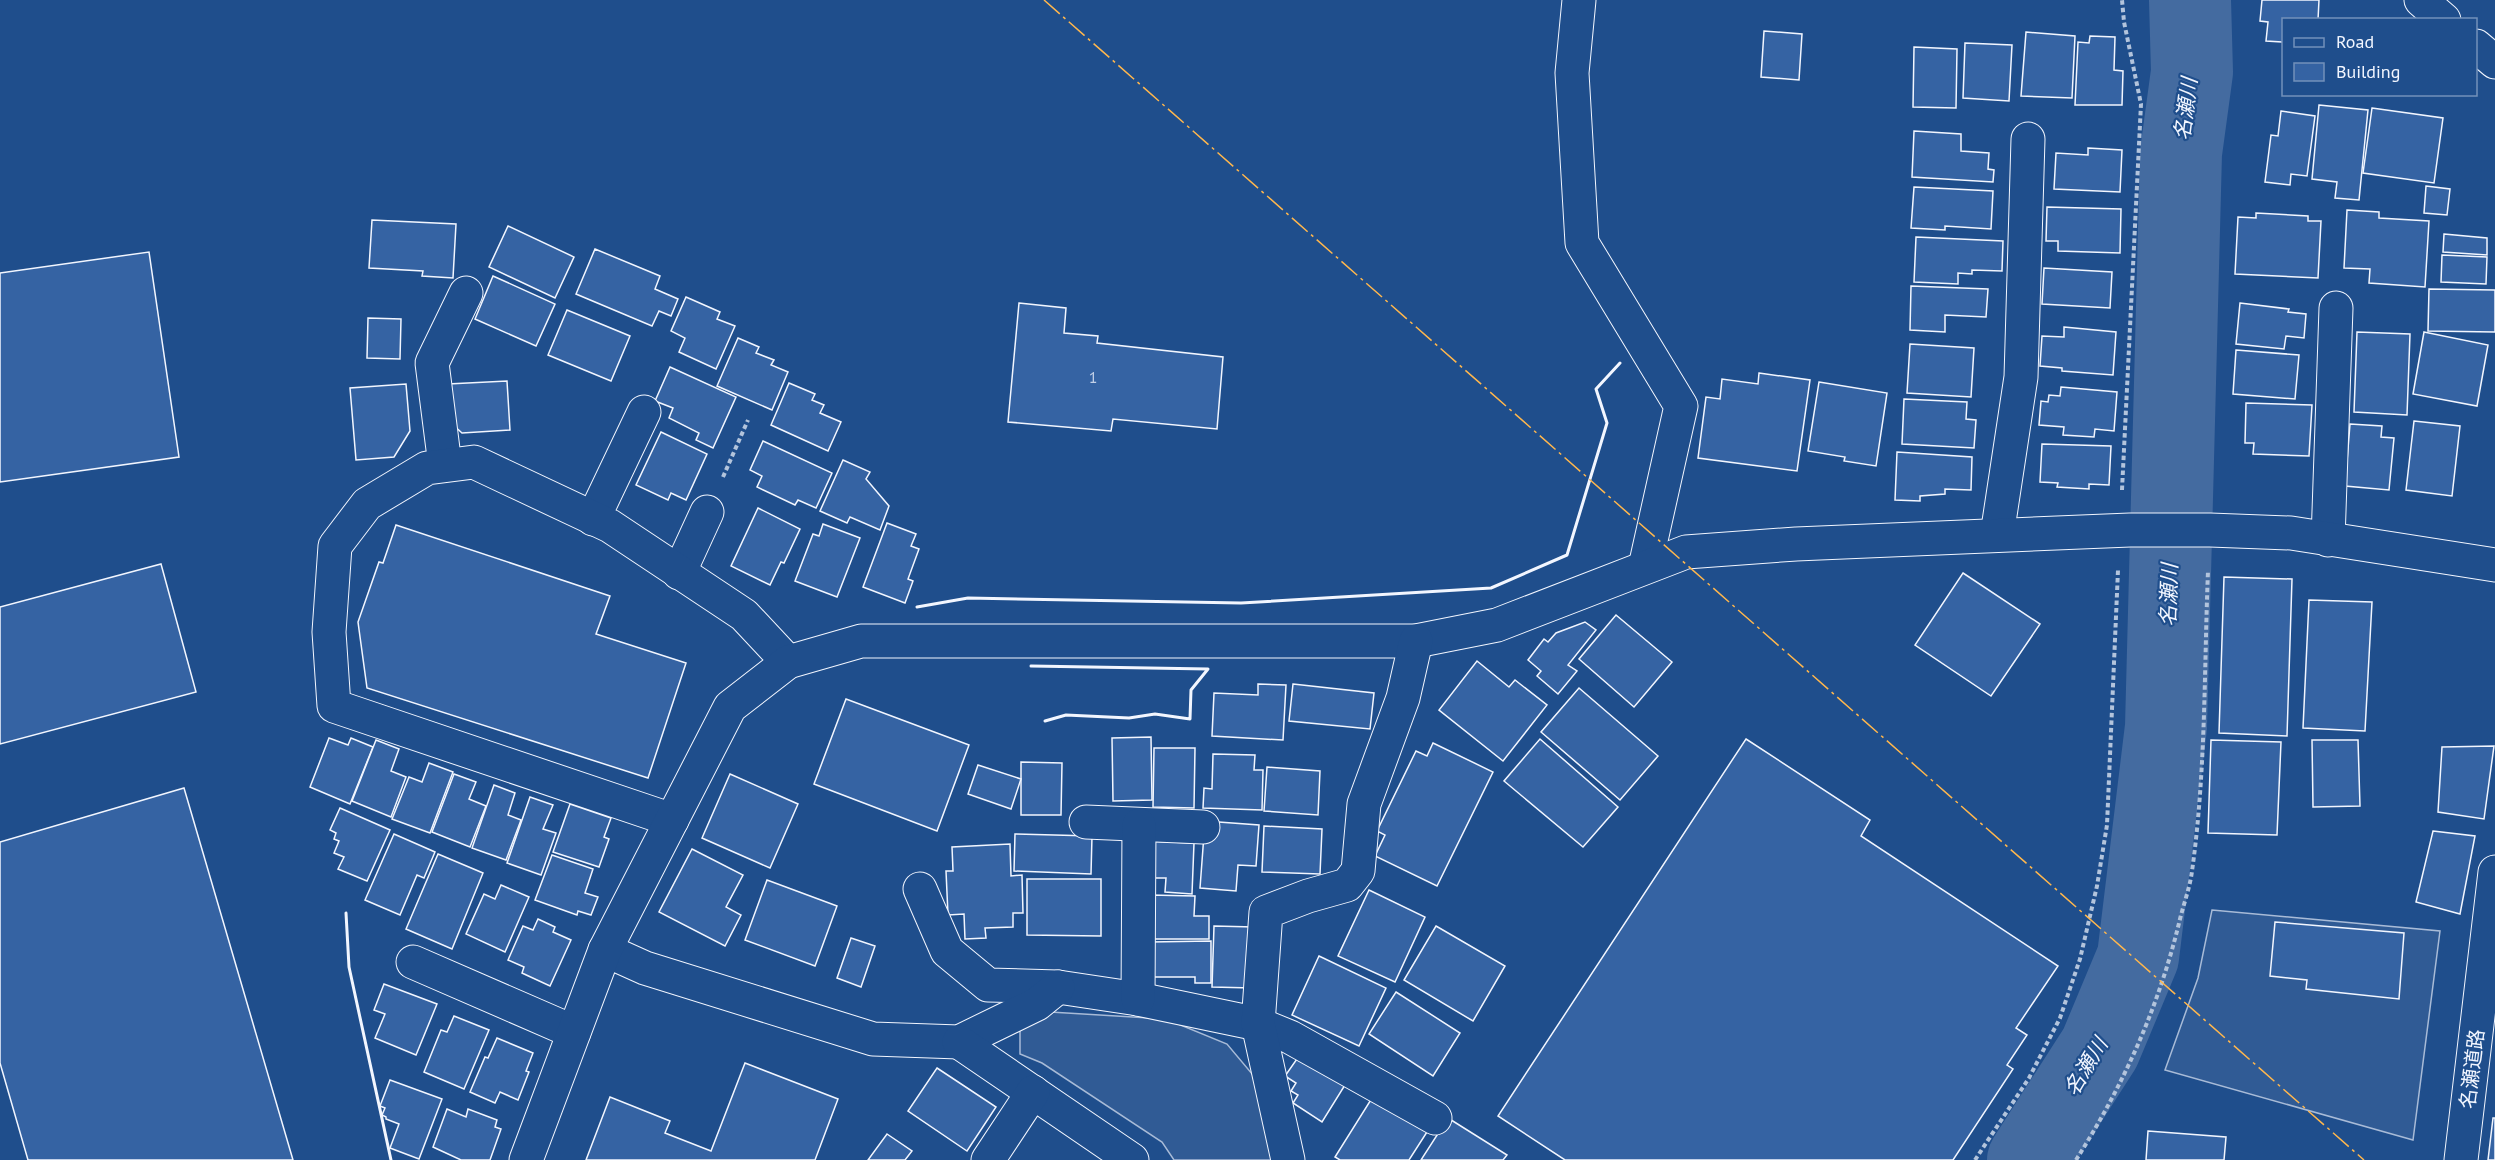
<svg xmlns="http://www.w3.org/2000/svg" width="2495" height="1160" font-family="'PT Sans','Noto Sans JP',sans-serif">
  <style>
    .built { fill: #305b95; stroke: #a8bbd7; stroke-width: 1.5 }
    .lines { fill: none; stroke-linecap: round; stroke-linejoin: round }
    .river { stroke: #446ba0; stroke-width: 82 }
    .building { fill: #3563a3; stroke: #f2f6ff; stroke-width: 1.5 }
    .minor-casing { stroke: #f2f6ff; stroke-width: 35 }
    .major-casing { stroke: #f2f6ff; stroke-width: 35 }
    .path { stroke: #b3c4dc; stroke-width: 4; stroke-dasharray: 4.5 3; stroke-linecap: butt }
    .minor { stroke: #1f4e8c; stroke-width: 33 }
    .major { stroke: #1f4e8c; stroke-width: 33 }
    .wall { stroke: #f2f6ff; stroke-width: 3 }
    .power { stroke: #ffb74d; stroke-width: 1.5; stroke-dasharray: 21 4.5 3 4.5; stroke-linecap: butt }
    .labels { text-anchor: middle; stroke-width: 4.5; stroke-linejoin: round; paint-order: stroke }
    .number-label { font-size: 16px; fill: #c3d1e8 }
    .street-label { font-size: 20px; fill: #f2f6ff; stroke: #1f4e8c }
    .water-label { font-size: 21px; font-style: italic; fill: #f2f6ff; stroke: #1f4e8c }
  </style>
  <rect width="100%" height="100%" fill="#1f4e8c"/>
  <g class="built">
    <path d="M2212,910L2440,931L2413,1140L2165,1070L2198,978Z"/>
    <path d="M1050,1012L1166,1019L1227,1044L1253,1075L1273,1160H1174L1162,1142L1042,1063L1020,1054V1027Z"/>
  </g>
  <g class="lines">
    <path class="river" d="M2028,1160L2100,1048L2138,957L2166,727L2181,153L2192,72L2190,0"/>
  </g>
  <g class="building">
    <path d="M2262,0H2319L2318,20H2284V45L2282,42L2266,41L2268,22L2260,21Z"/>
    <path d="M1764,31L1802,34L1799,80L1761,77Z"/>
    <path d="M2026,32L2075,36L2072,98L2021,96Z"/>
    <path d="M2090,36L2115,37L2114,70L2123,71L2122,105H2075L2078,42L2089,43Z"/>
    <path d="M1965,43L2012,45L2009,101L1963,98Z"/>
    <path d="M1914,47L1957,49L1956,108L1913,107Z"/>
    <path d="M2319,105L2368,110L2359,200L2335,198L2337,182L2312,179Z"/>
    <path d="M2372,108L2443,118L2434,183L2363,173Z"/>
    <path d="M2281,111L2315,116L2307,176L2291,174L2290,185L2265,182L2271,135L2278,136Z"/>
    <path d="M1914,131L1961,134V151L1989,153L1988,169L1994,170L1993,182L1912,177Z"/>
    <path d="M2088,148L2122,150L2120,192L2054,189L2056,153L2088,155Z"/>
    <path d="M2426,186L2450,189L2447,215L2424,213Z"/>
    <path d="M1914,187L1993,191L1991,229L1945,226V230L1911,228Z"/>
    <path d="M2047,207L2121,209L2120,253L2058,251V241H2046Z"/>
    <path d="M2347,210L2379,212V218L2429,221L2425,287L2369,283L2370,269L2344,268Z"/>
    <path d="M2256,213L2308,216V221H2321L2318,278L2235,274L2238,217L2256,218Z"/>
    <path d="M372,220L456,224L453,278L422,276L423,271L369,268Z"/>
    <path d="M508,226L574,257L555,298L489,267Z"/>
    <path d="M2444,234L2487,238V255L2443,252Z"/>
    <path d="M1916,237L2003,241L2002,271L1972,270V274L1958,273V284L1914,282Z"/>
    <path d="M595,249L660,276L655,289L678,299L671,316L659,311L652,326L576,294Z"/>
    <path d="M149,252L179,457L0,482V273Z"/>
    <path d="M2442,255L2487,257L2486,284L2441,282Z"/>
    <path d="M2044,268L2112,272L2110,308L2042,304Z"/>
    <path d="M493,276L555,304L536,346L475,319Z"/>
    <path d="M1911,286L1988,289L1986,317L1945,315V332L1910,330Z"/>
    <path d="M2429,289L2495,290V332L2428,331Z"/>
    <path d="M686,297L720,312L717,319L735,326L716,369L679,352L685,338L671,331Z"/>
    <path d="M1019,303L1066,308L1064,333L1098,336L1097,343L1223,357L1217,429L1113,419L1111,431L1008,422Z"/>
    <path d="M2240,303L2289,309L2288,312L2306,314L2304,338L2286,336L2284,349L2236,344Z"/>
    <path d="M567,310L630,336L611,381L548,355Z"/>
    <path d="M368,318L401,319L400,359L367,358Z"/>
    <path d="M2064,327L2116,332L2113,375L2062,371V368L2040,366L2042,336L2064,337Z"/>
    <path d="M2357,332L2410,334L2407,415L2354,412Z"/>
    <path d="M2424,332L2488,345L2477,406L2413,394Z"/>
    <path d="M738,338L759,347L756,353L774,360L771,365L788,372L772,410L717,386Z"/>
    <path d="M1910,344L1974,348L1971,397L1907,393Z"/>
    <path d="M2236,350L2299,355L2295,399L2233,394Z"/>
    <path d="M670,367L736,397L713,448L696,440L699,433L669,418L673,408L655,401Z"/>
    <path d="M1759,373L1810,380L1797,471L1698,458L1706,397L1720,399L1722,379L1758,384Z"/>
    <path d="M507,381L510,430L462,433L451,423L448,384Z"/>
    <path d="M1819,382L1887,393L1876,466L1844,461L1845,457L1808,451Z"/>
    <path d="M789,383L815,394L812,400L824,405L820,413L841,422L828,451L771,425Z"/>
    <path d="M406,384L410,431L394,457L356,460L350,388Z"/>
    <path d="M2061,387L2117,392L2114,431L2095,429L2094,437L2063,435L2064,427L2039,425L2041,401L2048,402L2049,395L2060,396Z"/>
    <path d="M1904,399L1967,402L1966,419L1976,420L1974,448L1902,444Z"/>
    <path d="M2246,403L2312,405L2309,456L2253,454L2254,443H2245Z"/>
    <path d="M2414,421L2460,426L2452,496L2406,490Z"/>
    <path d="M2350,424L2382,426L2381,437L2394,438L2389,490L2345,486Z"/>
    <path d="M661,432L707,454L686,500L671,493L668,500L636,485Z"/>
    <path d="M763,441L832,473L816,508L798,500L795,505L757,487L762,476L750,470Z"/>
    <path d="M2042,444L2111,446L2109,485L2089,484V489L2057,487L2058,483L2040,482Z"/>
    <path d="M1897,452L1972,457L1971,490L1945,489V494L1920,496V501L1895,500Z"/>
    <path d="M843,460L870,472L866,479L889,506L880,530L850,517L847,523L820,511Z"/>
    <path d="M758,508L800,529L784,563L781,562L770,585L731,566Z"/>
    <path d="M887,523L916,534L911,546L919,549L908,579L913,581L905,603L863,587Z"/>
    <path d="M823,524L860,538L837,597L795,581L813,534L819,536Z"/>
    <path d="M396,525L610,596L596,634L686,663L648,778L367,688L358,622L379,562L383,563Z"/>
    <path d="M161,564L196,692L0,744V607Z"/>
    <path d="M1963,573L2040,624L1991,696L1915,645Z"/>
    <path d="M2224,577L2292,579L2287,736L2219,733Z"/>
    <path d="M2309,600L2372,602L2365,731L2303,728Z"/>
    <path d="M1616,615L1672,662L1634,707L1579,659Z"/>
    <path d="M1585,622L1596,630L1568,665L1577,671L1558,694L1537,676L1541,671L1528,660L1544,639L1548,642L1556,633Z"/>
    <path d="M1477,661L1509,687L1515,680L1547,705L1503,761L1439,710Z"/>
    <path d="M1258,684L1286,685L1283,740L1212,736L1214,693L1258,695Z"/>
    <path d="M1293,684L1374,693L1370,729L1289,721Z"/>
    <path d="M1579,688L1658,756L1620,800L1541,732Z"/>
    <path d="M846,699L969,745L937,831L814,784Z"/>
    <path d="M1151,737L1152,800L1113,801L1112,738Z"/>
    <path d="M329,738L348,745L351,738L373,747L350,804L310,787Z"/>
    <path d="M1540,739L1618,807L1583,847L1504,781Z"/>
    <path d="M1746,739L1870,820L1861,836L2058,966L2016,1028L2027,1035L2007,1065L2013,1069L1953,1160H1565L1498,1116Z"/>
    <path d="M376,740L399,749L391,771L406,777L391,817L352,801Z"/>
    <path d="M2211,740L2281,742L2277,835L2208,833Z"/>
    <path d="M2312,740H2358L2360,806L2313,807Z"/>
    <path d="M1433,743L1493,772L1437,886L1375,856L1385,835L1377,831L1416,751L1427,756Z"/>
    <path d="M2494,746L2484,819L2438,812L2442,747Z"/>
    <path d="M1154,748H1195L1194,808L1153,807Z"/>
    <path d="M1213,754L1255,755L1254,770H1263L1262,810L1203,808L1204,788L1212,789Z"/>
    <path d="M1021,762L1062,763L1061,815H1021Z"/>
    <path d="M429,763L453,772L430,833L392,819L409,777L422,782Z"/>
    <path d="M978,765L1021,779L1011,809L968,794Z"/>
    <path d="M1267,767L1320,771L1318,815L1264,811Z"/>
    <path d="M454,774L476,782L469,799L486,806L470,847L432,832Z"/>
    <path d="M730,774L798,804L770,868L702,838Z"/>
    <path d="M494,785L515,793L508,815L521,820L506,860L472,848Z"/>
    <path d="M184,788L293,1160H28L0,1063V842Z"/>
    <path d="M530,797L553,805L543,829L556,833L541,875L507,863Z"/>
    <path d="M570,804L611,818L604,837L609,839L599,867L553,852Z"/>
    <path d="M340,808L390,830L367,881L338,869L344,857L334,853L339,841L334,839L336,833L330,830Z"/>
    <path d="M1205,821L1259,825L1256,866L1238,865L1236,891L1200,888Z"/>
    <path d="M1264,826L1322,829L1320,874L1262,872Z"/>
    <path d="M2433,831L2475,836L2460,914L2416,902Z"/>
    <path d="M394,834L435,852L424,878L417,875L400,915L365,900Z"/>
    <path d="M1015,834L1092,836L1091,874L1014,871Z"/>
    <path d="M1146,841L1194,843L1192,894L1165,892L1166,878H1144Z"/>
    <path d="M1010,844L1011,876L1022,875L1023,913H1013V927L985,928L986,938L965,939L964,914L948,915L946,871H953L952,847Z"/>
    <path d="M692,849L743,875L726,907L741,915L725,946L659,912Z"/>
    <path d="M438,854L483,873L452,949L406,929Z"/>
    <path d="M552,855L593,869L585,893L598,897L591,915L578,911L577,915L535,900Z"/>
    <path d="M1027,879H1101V936L1027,935Z"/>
    <path d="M767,880L837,906L815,966L745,940Z"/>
    <path d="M501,885L529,897L505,952L466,934L484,894L495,899Z"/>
    <path d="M1369,890L1425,917L1395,982L1338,956Z"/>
    <path d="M1150,895L1195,896L1194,916H1209V939H1149Z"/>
    <path d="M538,919L555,927L553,932L571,940L550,986L522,973L524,967L508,960L523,926L533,930Z"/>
    <path d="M2275,922L2404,933L2399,999L2306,989L2307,980L2270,976Z"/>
    <path d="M1214,926L1254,927L1252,988L1212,987Z"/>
    <path d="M1436,926L1505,966L1473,1021L1404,980Z"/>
    <path d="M851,938L875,946L861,987L837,978Z"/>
    <path d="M1211,941V983H1195V977H1151L1150,942Z"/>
    <path d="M1319,956L1386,988L1359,1046L1292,1015Z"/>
    <path d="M384,984L437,1004L416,1055L375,1038L385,1014L374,1010Z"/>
    <path d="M1396,992L1460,1033L1433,1076L1369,1034Z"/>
    <path d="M454,1016L489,1030L464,1089L424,1072L441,1030L447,1032Z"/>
    <path d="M497,1038L533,1053L526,1071L529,1072L518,1100L500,1092L495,1103L470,1092L485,1057L488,1058Z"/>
    <path d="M1299,1056L1345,1085L1322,1122L1293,1103L1298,1095L1291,1091L1296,1083L1285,1076Z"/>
    <path d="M745,1063L838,1099L815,1160H586L610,1097L670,1121L665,1133L711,1151Z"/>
    <path d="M937,1068L996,1107L967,1151L908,1111Z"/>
    <path d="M390,1080L442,1099L419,1159L390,1148L399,1124L386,1119V1117L382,1115L385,1108L380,1106Z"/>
    <path d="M1372,1098L1427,1132L1409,1160H1340L1335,1157Z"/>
    <path d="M447,1109L466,1117L468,1109L497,1120L495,1127L501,1129L490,1160H461L433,1147Z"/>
    <path d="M1448,1118L1507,1155L1503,1160H1421Z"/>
    <path d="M2493,1118H2495V1160H2488Z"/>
    <path d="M2148,1131L2226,1137L2224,1160H2146Z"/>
    <path d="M887,1134L912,1151L905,1160H868Z"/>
  </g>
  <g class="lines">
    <g class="minor-casing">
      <g id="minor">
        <path d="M1579,0L1572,73L1582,243L1681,406L1645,567"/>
        <path d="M445,465L432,363L466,293"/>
        <path d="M593,519L644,412"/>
        <path d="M1997,535L2021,377L2028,139"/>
        <path d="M2328,540L2336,308"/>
        <path d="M679,573L707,512"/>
        <path d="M672,820L334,706L329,632L335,546L367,504L427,468L474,462L610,526L744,615L788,662"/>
        <path d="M1086,822L1203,827"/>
        <path d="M920,889L947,951L988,985L1058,987L1138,999L1258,1024L1290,1037L1435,1118"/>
        <path d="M605,950L645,968L873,1039L959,1042L1037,1004L1058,987"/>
        <path d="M413,962L574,1032"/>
        <path d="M1138,999L1139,825"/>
        <path d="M959,1042L1132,1160"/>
        <path d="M526,1160L605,950L730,707L788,662L861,641H1416L1497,625L1686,552L1796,544L2130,530H2210L2291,533L2495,565"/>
        <path d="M988,1160L1033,1092"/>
        <path d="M1288,1160L1258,1024L1266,912L1308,896L1347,885L1358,871L1364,804L1403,698L1416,641"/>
        <path d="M2461,1160L2495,872"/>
      </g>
    </g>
    <g class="major-casing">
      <g id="major">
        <path d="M2421,0L2444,20"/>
        <path d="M2476,46L2495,62"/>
      </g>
    </g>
    <g class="path">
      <path d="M723,477L748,420"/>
      <path d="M2122,490L2141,104L2124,22L2122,0"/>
      <path d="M1975,1160L2029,1078L2060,1018L2080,959L2097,886L2107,825L2118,570"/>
      <path d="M2076,1160C2124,1084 2159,1007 2180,919C2184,903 2190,887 2192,871C2206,772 2204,670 2208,571"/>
    </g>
    <use href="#minor" class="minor"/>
    <use href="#major" class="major"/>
    <g class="wall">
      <path d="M917,607L968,598L1241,603L1491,588L1567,555L1607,423L1596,389L1620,363"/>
      <path d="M1031,666L1208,669L1191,690L1190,719L1155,714L1129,718L1066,715L1045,721"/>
      <path d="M346,913L349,967L391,1160"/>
    </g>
    <path class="power" d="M1044,0L2364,1160"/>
  </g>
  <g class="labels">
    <g class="number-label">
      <text x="1093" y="383">1</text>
    </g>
    <g class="street-label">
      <text transform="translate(2472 1069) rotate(-83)" y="7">名瀬道路</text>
    </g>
    <g class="water-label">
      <text transform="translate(2186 109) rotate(-83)" y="7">名瀬川</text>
      <text transform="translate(2169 595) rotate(-88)" y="7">名瀬川</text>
      <text transform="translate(2086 1067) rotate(-59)" y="7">名瀬川</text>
    </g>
  </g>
  <rect x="2282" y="18" width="195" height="78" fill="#1f4e8c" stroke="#7391ba" stroke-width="1.5"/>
  <rect x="2294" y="38" width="30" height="9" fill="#1f4e8c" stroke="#7391ba" stroke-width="1.5"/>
  <text x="2336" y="48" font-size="18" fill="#f2f6ff">Road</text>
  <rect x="2294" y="63" width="30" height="18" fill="#3563a3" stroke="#7391ba" stroke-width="1.5"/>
  <text x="2336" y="78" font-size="18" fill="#f2f6ff">Building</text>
</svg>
